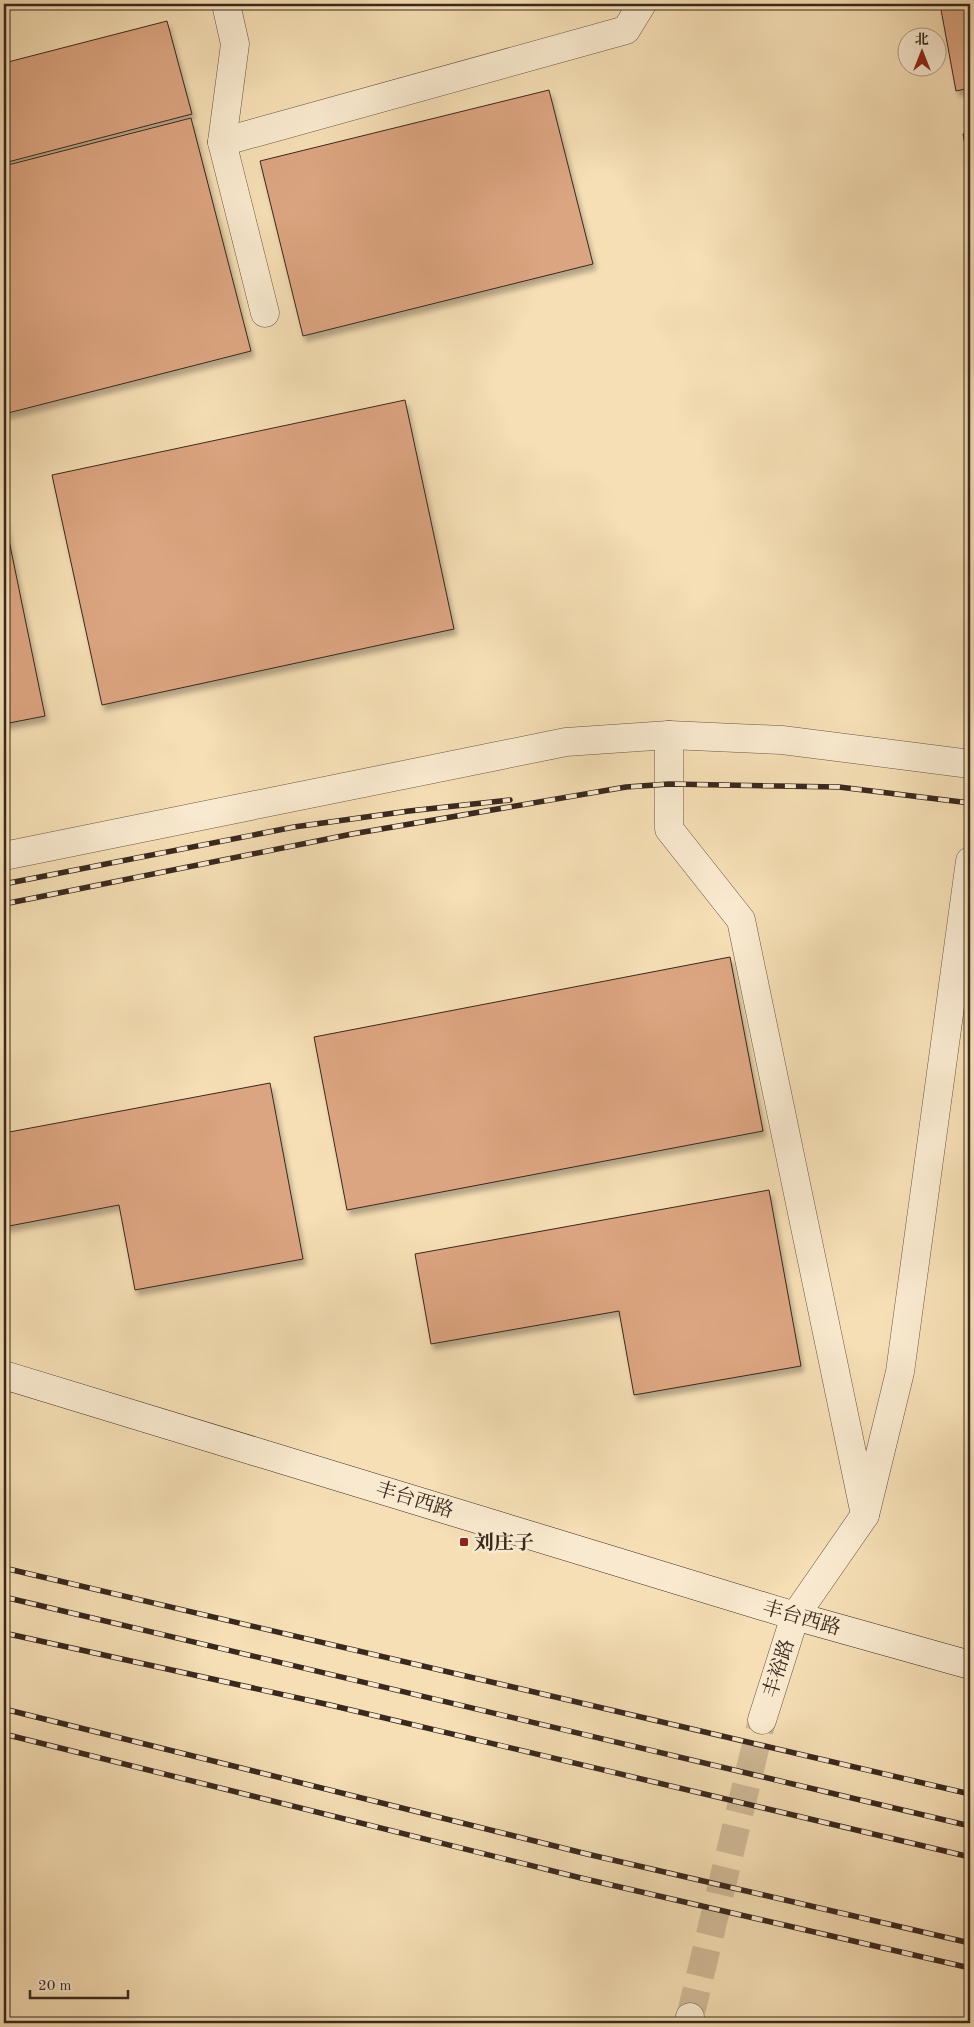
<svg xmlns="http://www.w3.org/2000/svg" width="974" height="2027" font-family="'Old Standard TT','Noto Serif SC',serif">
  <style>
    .building { fill: #dca581; stroke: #38281d; filter: url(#shadow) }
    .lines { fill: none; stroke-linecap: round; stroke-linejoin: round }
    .tertiary-tunnel { stroke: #d0ba97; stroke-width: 28; stroke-dasharray: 28 14; stroke-linecap: butt }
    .minor-casing { stroke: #685643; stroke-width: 29 }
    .tertiary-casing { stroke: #685643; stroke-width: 29 }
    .secondary-casing { stroke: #38281d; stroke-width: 29 }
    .minor { stroke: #f9eacf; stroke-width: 28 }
    .tertiary { stroke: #f9eacf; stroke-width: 28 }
    .secondary { stroke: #f9eacf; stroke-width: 28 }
    .rail-casing { stroke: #38281d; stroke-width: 5.5 }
    .rail { stroke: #f9eacf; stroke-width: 4; stroke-dasharray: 11; stroke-linecap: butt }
    .poi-dot { fill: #8f2418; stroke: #f9eacf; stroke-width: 2 }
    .labels { text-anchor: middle; stroke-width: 5; stroke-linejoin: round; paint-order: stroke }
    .street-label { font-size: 20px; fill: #38281d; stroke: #f9eacf }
    .poi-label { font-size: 20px; font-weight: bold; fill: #38281d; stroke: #f9eacf; text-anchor: start }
  </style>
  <defs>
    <filter id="shadow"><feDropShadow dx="3" dy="5.5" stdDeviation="2.5" flood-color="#0004"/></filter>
  </defs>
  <rect width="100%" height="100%" fill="#f6dfb5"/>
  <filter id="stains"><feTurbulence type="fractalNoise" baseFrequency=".004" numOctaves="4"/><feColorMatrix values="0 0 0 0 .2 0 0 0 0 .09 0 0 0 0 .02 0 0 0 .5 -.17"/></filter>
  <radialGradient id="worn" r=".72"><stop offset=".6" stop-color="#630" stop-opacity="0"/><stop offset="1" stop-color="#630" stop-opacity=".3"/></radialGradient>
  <g class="building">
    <path d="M940,4H970V88L956,91Z"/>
    <path d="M167,21L192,114L4,163V63Z"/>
    <path d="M549,90L593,264L303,336L260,161Z"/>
    <path d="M191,118L251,351L4,414V166Z"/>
    <path d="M970,132V173L963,134Z"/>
    <path d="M405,400L454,629L102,705L52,475Z"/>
    <path d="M4,516L45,716L4,724Z"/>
    <path d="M730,957L763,1131L347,1210L314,1037Z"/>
    <path d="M270,1083L303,1259L135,1290L119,1205L4,1227V1133Z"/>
    <path d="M769,1190L801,1366L634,1395L619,1311L431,1344L415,1254Z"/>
  </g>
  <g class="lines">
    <path class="tertiary-tunnel" d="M690,2017L762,1720"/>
    <g class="minor-casing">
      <g id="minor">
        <path d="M226,4L235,44L222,142L265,313"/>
        <path d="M222,142L626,30L642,4"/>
        <path d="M669,735V829L741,920L865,1515"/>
        <path d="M4,856L566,742L669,735L782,740L970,764"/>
        <path d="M795,1616L865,1515L900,1372L970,861"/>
      </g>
    </g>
    <g class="tertiary-casing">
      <g id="tertiary">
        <path d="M762,1720L795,1616"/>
        <path d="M689,2023L690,2017"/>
      </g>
    </g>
    <g class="secondary-casing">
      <path id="secondary" d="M4,1375L795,1616L970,1665"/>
    </g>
    <use href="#minor" class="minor"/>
    <use href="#tertiary" class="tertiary"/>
    <use href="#secondary" class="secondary"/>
    <g class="rail-casing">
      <g id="rail">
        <path d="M4,884L294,827L409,811L510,800"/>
        <path d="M4,904L352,834L626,787L669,784L839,787L970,803"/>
        <path d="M4,1568L970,1794"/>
        <path d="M4,1597L970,1826"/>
        <path d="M4,1633L330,1705L970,1857"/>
        <path d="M4,1709L587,1854L970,1943"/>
        <path d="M4,1734L581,1878L970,1968"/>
      </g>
    </g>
    <use href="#rail" class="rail"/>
  </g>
  <rect class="poi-dot" x="459" y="1537" width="10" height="10" rx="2.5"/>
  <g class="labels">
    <g class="street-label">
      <text transform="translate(415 1499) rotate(17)" y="7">丰台西路</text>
      <text transform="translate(802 1617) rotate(16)" y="7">丰台西路</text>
      <text transform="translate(778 1668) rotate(-72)" y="7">丰裕路</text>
    </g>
    <g class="poi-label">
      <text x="474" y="1549">刘庄子</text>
    </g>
  </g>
  <rect width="974" height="2027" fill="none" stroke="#f6dfb5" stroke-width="20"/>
  <rect x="5" y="5" width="964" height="2017" fill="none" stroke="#38281d" stroke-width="2.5"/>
  <rect x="10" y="10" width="954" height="2007" fill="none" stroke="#38281d"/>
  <g transform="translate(922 52)"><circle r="24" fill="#f9eacf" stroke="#ac9c88"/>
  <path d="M0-4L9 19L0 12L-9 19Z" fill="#8f2418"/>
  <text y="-8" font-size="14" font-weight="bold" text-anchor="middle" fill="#38281d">北</text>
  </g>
  <path d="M30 1990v8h98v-8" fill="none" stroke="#38281d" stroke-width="2.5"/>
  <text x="38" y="1990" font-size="15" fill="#38281d" stroke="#f9eacf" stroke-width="4" paint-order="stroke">20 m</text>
  <rect width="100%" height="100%" filter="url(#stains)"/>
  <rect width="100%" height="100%" fill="url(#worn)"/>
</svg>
